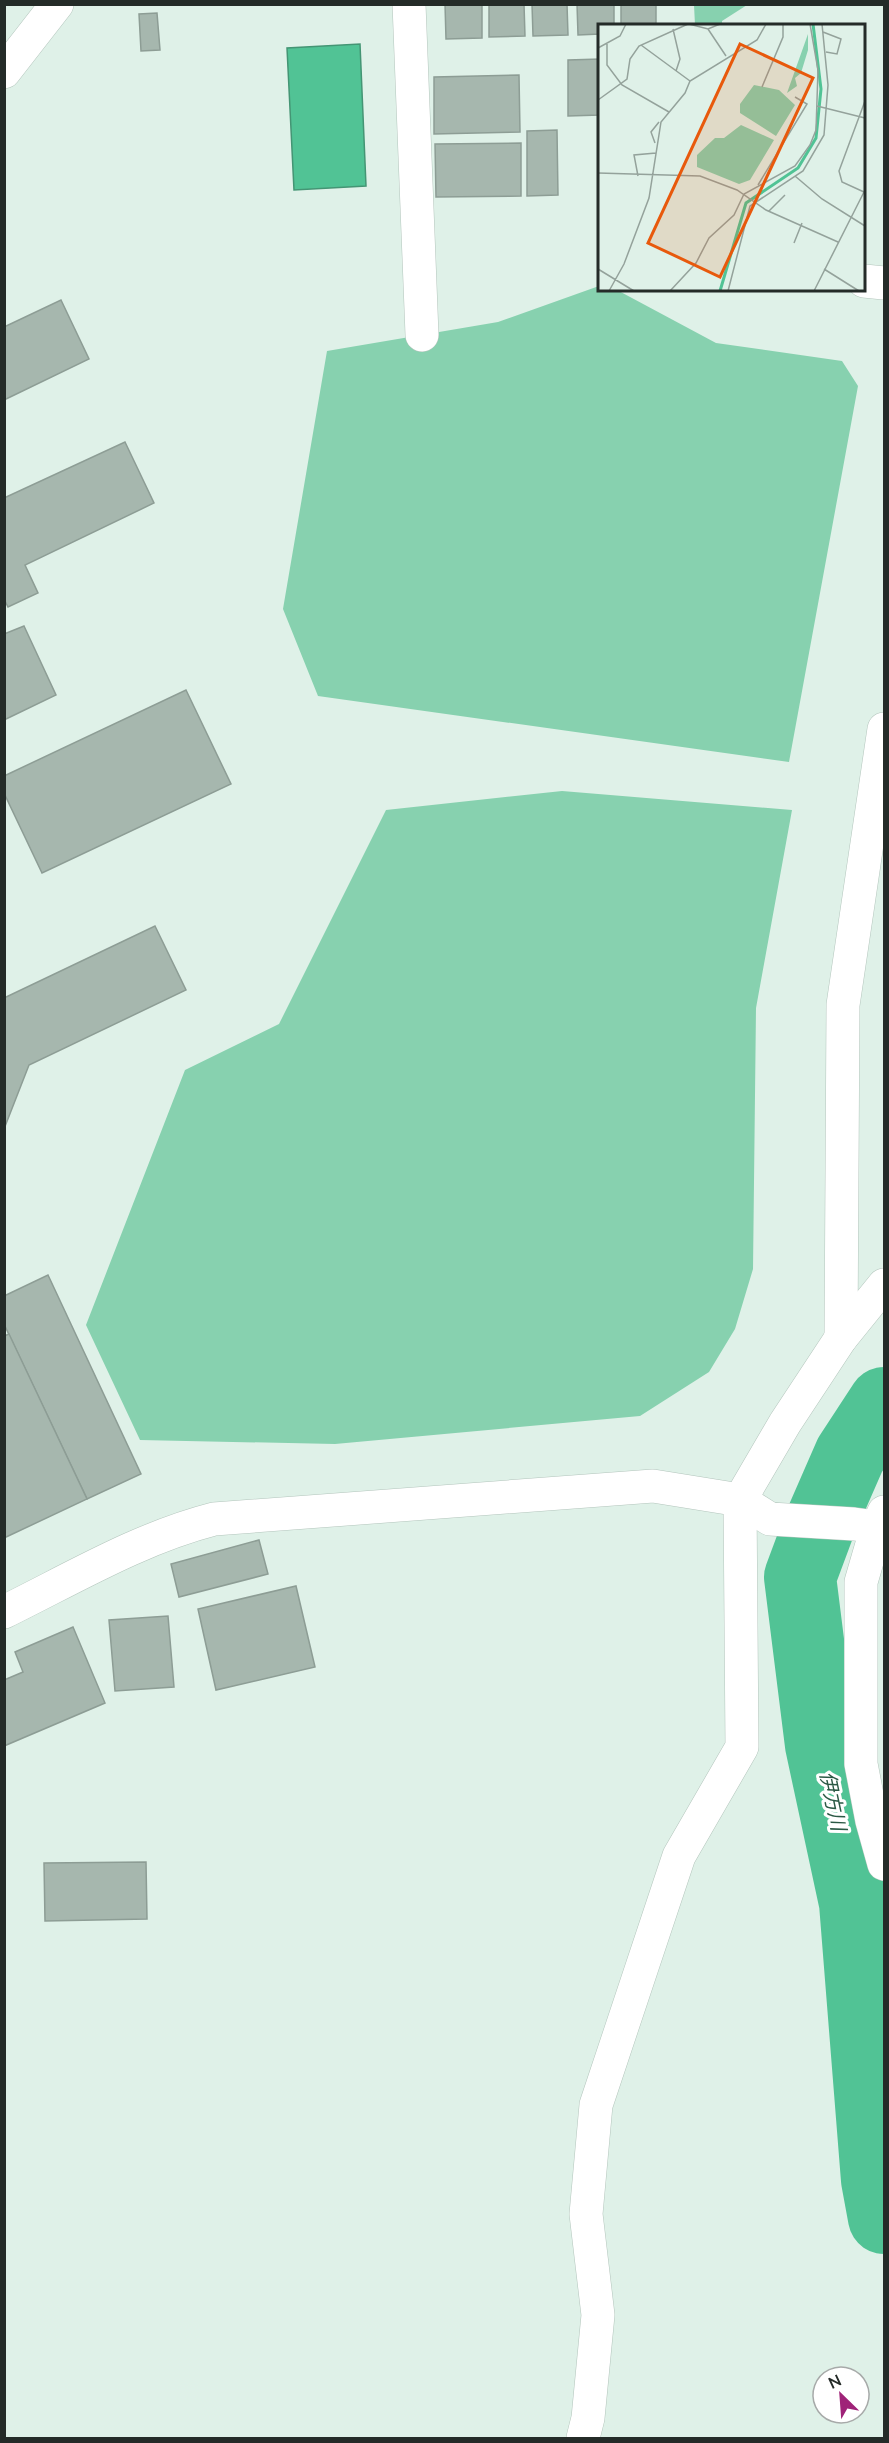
<svg xmlns="http://www.w3.org/2000/svg" width="889" height="2443" font-family="'Nunito Sans','Noto Sans JP',sans-serif">
  <style>
    .green { fill: #87d1af }
    .water { fill: #51c395; stroke: #449574; stroke-width: 1.5 }
    .lines { fill: none; stroke-linecap: round; stroke-linejoin: round }
    .river { stroke: #51c395; stroke-width: 72 }
    .building { fill: #a6b7ae; stroke: #8d9d95; stroke-width: 1.5 }
    .minor-casing { stroke: #b3c5bc; stroke-width: 34 }
    .minor { stroke: #fff; stroke-width: 33 }
    .labels { text-anchor: middle; stroke-width: 6; stroke-linejoin: round; paint-order: stroke }
    .water-label { font-size: 20px; font-style: italic; fill: #2b5945; stroke: #fff }
    .inset-river { fill: none; stroke: #51c395; stroke-width: 3 }
    .inset-road { fill: none; stroke: #94a29b; stroke-width: 1.5 }
    .view { fill: #e8590c; fill-opacity: 0.15; stroke: #e8590c; stroke-width: 3 }
    .inset-edge { fill: none; stroke: #242b28; stroke-width: 3 }
  </style>
  <rect width="100%" height="100%" fill="#dff1e8"/>
  <g class="green">
    <path d="M694,5V4L747,5L722,21V26L695,25Z"/>
    <path d="M599,286L600,290H617L716,343L842,361L858,386L789,762L318,696L283,609L327,351L498,322Z"/>
    <path d="M562,791L792,810L756,1008L753,1269L735,1329L709,1372L640,1416L335,1444L140,1440L86,1325L185,1070L279,1024L386,810Z"/>
  </g>
  <path class="water" d="M360,44L366,186L294,190L287,48Z"/>
  <g class="lines">
    <path class="river" d="M884,1403L850,1455L819,1526L800,1577L821,1745L855,1903L877,2180L884,2218"/>
  </g>
  <g class="building">
    <path d="M445,4H482V38L446,39Z"/>
    <path d="M489,4H524L525,36L489,37Z"/>
    <path d="M532,4H567L568,35L533,36Z"/>
    <path d="M577,4H614V26H600V34L578,35Z"/>
    <rect x="621" y="4" width="35" height="22"/>
    <path d="M157,13L160,50L141,51L139,14Z"/>
    <path d="M600,59V115L568,116V60Z"/>
    <path d="M519,75L520,132L434,134V77Z"/>
    <path d="M557,130L558,195L527,196V131Z"/>
    <path d="M521,143V196L436,197L435,144Z"/>
    <path d="M61,300L89,359L4,400V327Z"/>
    <path d="M125,442L154,503L25,565L38,593L8,607L4,599V498Z"/>
    <path d="M24,626L56,695L4,720V634Z"/>
    <path d="M186,690L231,784L42,873L4,793V776Z"/>
    <path d="M155,926L186,990L29,1065L4,1129V998Z"/>
    <path d="M48,1275L141,1474L87,1499L4,1324V1296Z"/>
    <path d="M9,1334L87,1499L4,1538V1336Z"/>
    <path d="M259,1540L268,1574L179,1597L171,1564Z"/>
    <path d="M296,1586L315,1667L216,1690L198,1609Z"/>
    <path d="M168,1616L174,1687L115,1691L109,1620Z"/>
    <path d="M73,1627L105,1703L4,1746V1680L23,1672L15,1652Z"/>
    <path d="M146,1862L147,1919L45,1921L44,1863Z"/>
  </g>
  <g class="lines">
    <g class="minor-casing">
      <g id="minor">
        <path d="M409,4L422,335"/>
        <path d="M4,72L57,4"/>
        <path d="M864,281L884,283"/>
        <path d="M841,1338L843,1005L884,729"/>
        <path d="M884,1512L877,1527L861,1582V1764L872,1821L884,1864"/>
        <path d="M4,1612C73,1578 140,1538 214,1519L653,1486L740,1500L770,1519L854,1524L884,1528"/>
        <path d="M583,2438L588,2418L598,2315L586,2214L596,2105L679,1856L742,1747L740,1500L785,1423L841,1338L884,1285"/>
      </g>
    </g>
    <use href="#minor" class="minor"/>
  </g>
  <g class="labels">
    <g class="water-label">
      <text transform="translate(833 1801) rotate(78)" y="7">伊方川</text>
    </g>
  </g>
  <g transform="translate(598 24)">
    <rect width="267" height="267" fill="#dff1e8"/>
    <path d="M210,10V26L203,49L197,54L199,62L189,69ZM156,61L181,66L197,81L178,112L142,89V80ZM143,101L176,116L152,156L141,160L99,143V131L117,114H126Z" fill="#87d1af"/>
    <path class="inset-river" d="M122,267L148,179L200,144L218,114L223,65L215,0"/>
    <path class="inset-road" d="M91,0L110,5L122,0M75,5L82,35L78,47M110,5L128,32M225,8L243,15L239,30L228,28M9,20V41L24,61L71,88M43,21L92,57M0,24L22,12L28,0M164,63L185,13V0M0,76L29,55L32,35L41,22L90,0M219,82L267,94M57,119L53,108L61,98M0,149L102,152L139,166L168,186L240,218M40,152L36,131L58,129M197,152L224,175L267,202M160,161L209,80L197,73M266,168L244,158L241,147L267,77M171,187L187,171M196,219L204,199M0,245L36,267M226,245L261,267M11,267L26,240L51,174L63,98L87,69L92,57L159,16L168,0M72,267L98,239L111,214L136,191L146,170L197,142L212,121L218,106L220,46L212,0M130,267L152,182L205,147L226,111L230,61L224,0M216,267L267,166"/>
    <path class="view" d="M142,20L215,54L122,253L50,219Z"/>
    <rect width="267" height="267" class="inset-edge"/>
  </g>
  <rect width="889" height="2443" fill="none" stroke="#242b28" stroke-width="12"/>
  <g transform="translate(841 2395) rotate(335)"><circle r="28" fill="#ffffff" stroke="#a7aaa9" stroke-width="1.5"/>
  <path d="M0-4.5L10 22L0 15L-10 22Z" fill="#9f2378"/>
  <text y="-9" font-size="16" font-weight="bold" text-anchor="middle" fill="#242b28">N</text>
  </g>
</svg>
